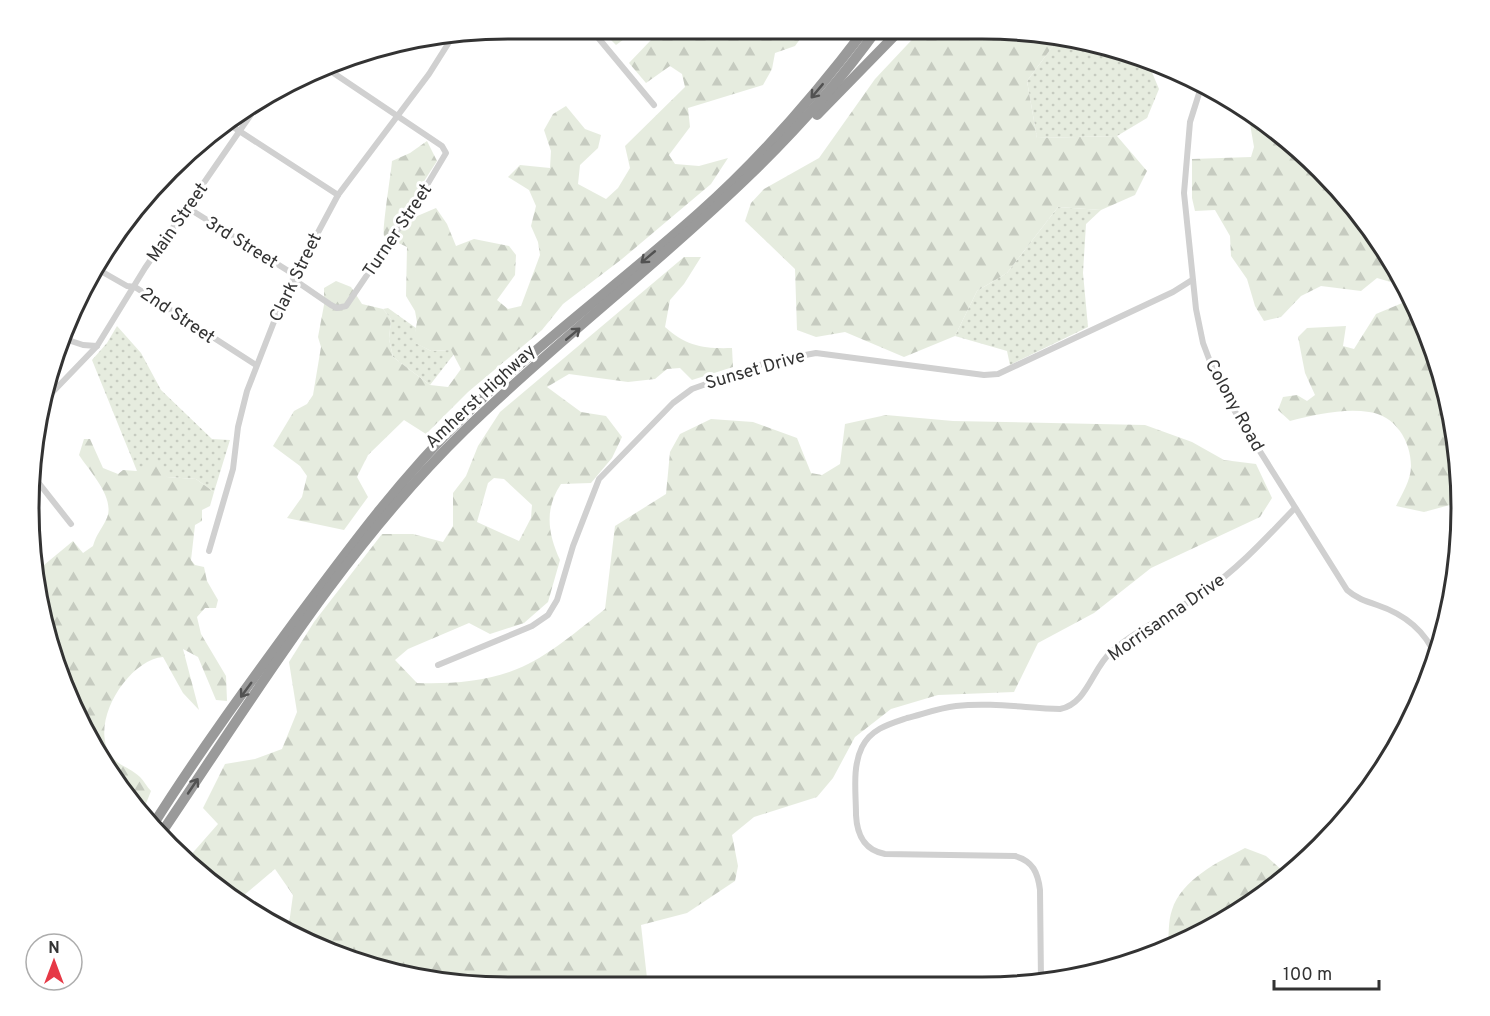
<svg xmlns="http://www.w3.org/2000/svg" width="1490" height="1016" font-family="Overpass,sans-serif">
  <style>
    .grass { fill: url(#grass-dots) }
    .forest { fill: url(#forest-firs); fill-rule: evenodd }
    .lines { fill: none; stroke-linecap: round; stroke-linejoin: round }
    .minor { stroke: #d0d0d0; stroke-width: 6 }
    .motorway { stroke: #9a9a9a; stroke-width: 10 }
    .oneway { stroke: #525252 }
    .labels { text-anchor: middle; stroke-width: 6; stroke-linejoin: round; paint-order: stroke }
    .street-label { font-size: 18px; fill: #333; stroke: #fff }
    .rim { fill: none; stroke: #333; stroke-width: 3 }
  </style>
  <defs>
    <pattern id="grass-dots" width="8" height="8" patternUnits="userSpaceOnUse" patternTransform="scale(1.5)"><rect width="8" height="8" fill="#e6ecdf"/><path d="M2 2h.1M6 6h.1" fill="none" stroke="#c6cbc0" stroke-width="1.8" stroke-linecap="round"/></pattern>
    <pattern id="forest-firs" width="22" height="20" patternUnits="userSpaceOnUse" patternTransform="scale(1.5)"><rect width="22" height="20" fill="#e6ecdf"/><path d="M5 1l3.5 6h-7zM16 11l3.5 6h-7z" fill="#c6cbc0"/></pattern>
  </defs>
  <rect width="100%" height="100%" fill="#fff"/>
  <g class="grass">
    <path d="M1069,37L1126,55L1131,62L1151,70L1159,89L1147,118L1117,136L1037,138L1027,81L1053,46Z"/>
    <path d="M1058,207L1101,210L1086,224L1083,273L1088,327L1010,365L1007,351L955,336L977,291L1007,273Z"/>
    <path d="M388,308L416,328L414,342L431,351L451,350L454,354L430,385L393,357L389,339L391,319L383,309Z"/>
    <path d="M117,326L141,353L161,390L212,439L230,440L214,492L196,479L167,477L160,471H137L92,360L107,343Z"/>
  </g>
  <g class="forest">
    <path d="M600,29H638L616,45Z"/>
    <path d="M651,29H804L806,31L795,46L775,53L772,69L763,85L688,108L690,127L669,155L675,164L699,166L728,158L711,184L622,259L563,304L542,330L468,392L426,434L404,420L368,455L357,477L368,497L344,530L287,518L302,497L307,476L300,466L273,446L294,411L307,404L313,395L321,347L318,337L324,305V288L336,281L351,287L362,304L383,309L391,319L389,339L393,357L430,385L448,387L461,369L451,350L431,351L413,342L417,322L415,311L406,296L407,247L384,236C382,228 391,174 392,161L410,153L427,141L437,161L412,200L415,217L436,208L447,224L456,246L474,239L509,246L516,255L515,275L497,300L508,309L521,306L540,255L538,242L531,226L536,206L529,190L508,177L520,165L550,168L551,151L544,130L553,114L566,106L585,129L601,135L598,148L580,165L578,184L606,199L618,188L630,168L625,146L685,87L682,74L670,66L646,83L629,63L651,40Z"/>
    <path d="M922,29H982L1069,37L1053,46L1027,81L1037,138L1117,136L1147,171L1135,195L1101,210L1058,207L1007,273L977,291L955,336L904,357L845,332L816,337L797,330L795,269L745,221L751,203L764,189L819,158L875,79Z"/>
    <path d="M1254,121L1321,169L1381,242L1404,286L1377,278L1361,291L1321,286L1301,296L1281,317L1264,321L1255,306L1247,279L1231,256L1230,236L1215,210L1195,211L1192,198V159L1251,157L1254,147L1250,124Z"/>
    <path d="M684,257H701L684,284L670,300L665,327C686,346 704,349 732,348L733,367L692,380L680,368L667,369L655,379L628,382L569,374L547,387L581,412L606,416L622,437L612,458L591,483L561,484C544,509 548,534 560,560L548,602L524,623L490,634L469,623L408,649L395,660L417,683C450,684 486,682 517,669C546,658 581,628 605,609L615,526L666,494L670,452L680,434L711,419L753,422L797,438L811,473L822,475L840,464L845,424L886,415L953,421L1145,425L1192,442L1224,460L1256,464L1272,498L1260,517L1151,568L1094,613L1038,643L1014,692L938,695L891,709L855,737L833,778L817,797L754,817L732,835L738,866L735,881L687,913L641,925L648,987C571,988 493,991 416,978C375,972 324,951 288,931L293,895L275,869L236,902L192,866L189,857L218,824L203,808L225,764L255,759L282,749L297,712L289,662L314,622L382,534H413L443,542L453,526V493L466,476L478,446L500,412ZM494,478L504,479L532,505L531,518L519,541L477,522L488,483Z"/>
    <path d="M1407,301H1412L1425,325L1452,415L1461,502L1424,512L1396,506C1402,494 1411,480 1411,466C1411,441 1395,415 1369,412C1343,408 1315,415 1290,421L1278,410L1283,397L1297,395L1307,401L1315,395L1305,373L1298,337L1307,328L1346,326L1343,346L1354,349L1376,314Z"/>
    <path d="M84,439H90L103,468L118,474L123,470L137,471L153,458L167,477L196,479L214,492L210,506L202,510V521L195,525L191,560L195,565L204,567L207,581L218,600L216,608H205L197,617L201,634L226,676L227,701L216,700L198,657L183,649L199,710L183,693L163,657C127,660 86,727 113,758C120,766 132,769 140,777C144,781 147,787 151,791L143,811L78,720L38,601L37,583L45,581L44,565L73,541L83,553L93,546C96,535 101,530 106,520C117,499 90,472 79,455Z"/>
    <path d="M1245,848L1266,856L1285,873L1194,938L1168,947C1169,935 1168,921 1172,910C1182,879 1218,862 1245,848Z"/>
  </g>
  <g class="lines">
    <g class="minor">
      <path d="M590,28L654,105"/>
      <path d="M810,28L815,31L820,28"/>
      <path d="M1202,84L1190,122L1184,193L1196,309L1203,343L1217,380L1229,402L1347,590C1356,598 1365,601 1377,605C1404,614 1425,630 1436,657"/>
      <path d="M227,123L338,195"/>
      <path d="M188,208L290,272L296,281L331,305L337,308L346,306L418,200L446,153L442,146L329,70"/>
      <path d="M99,270L127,286L135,287L256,365"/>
      <path d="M62,338L83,345L97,346"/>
      <path d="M45,400L97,346L145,268L261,100"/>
      <path d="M34,477L71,524"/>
      <path d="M209,551L233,469L238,427L247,391L284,296L338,195L429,74L453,36"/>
      <path d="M438,665L532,626L548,615L557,600L573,546L599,479L673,403L692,389L768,362L816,353L984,375L998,374L1173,292L1192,280"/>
      <path d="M1041,982L1040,890C1038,873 1033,861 1015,856L885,854C864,850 857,835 856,815C856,793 852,767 862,747C871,729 889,724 907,718C923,714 939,708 956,706C990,702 1026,708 1060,709C1087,704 1092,669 1111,652C1138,628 1174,613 1204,592C1238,569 1267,537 1295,508"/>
    </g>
    <g class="motorway">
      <path d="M817,115L902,28"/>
      <path d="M153,825C197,755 246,688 295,621C348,550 399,480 463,417C537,344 622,282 700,212C762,157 816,94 866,28"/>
      <path d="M160,835C255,695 343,549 465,430C605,294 762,191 878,28"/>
    </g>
  </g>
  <defs><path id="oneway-shaft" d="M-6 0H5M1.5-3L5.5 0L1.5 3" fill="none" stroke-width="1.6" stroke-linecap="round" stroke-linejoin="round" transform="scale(1.5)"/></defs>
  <g class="oneway">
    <use href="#oneway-shaft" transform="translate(817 91) rotate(130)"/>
    <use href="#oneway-shaft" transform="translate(648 257) rotate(140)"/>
    <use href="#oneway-shaft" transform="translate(573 334) rotate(-40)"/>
    <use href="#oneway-shaft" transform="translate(246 690) rotate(126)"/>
    <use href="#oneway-shaft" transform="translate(193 786) rotate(-56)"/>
  </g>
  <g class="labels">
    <g class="street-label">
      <text transform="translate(177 222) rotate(-55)" y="6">Main Street</text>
      <text transform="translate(397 230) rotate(-56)" y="6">Turner Street</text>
      <text transform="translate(242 242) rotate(32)" y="6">3rd Street</text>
      <text transform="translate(295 277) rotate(-64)" y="6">Clark Street</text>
      <text transform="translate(178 315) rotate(34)" y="6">2nd Street</text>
      <text transform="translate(755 369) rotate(-16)" y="6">Sunset Drive</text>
      <text transform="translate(480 396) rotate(-43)" y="6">Amherst Highway</text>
      <text transform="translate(1235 405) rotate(61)" y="6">Colony Road</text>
      <text transform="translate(1166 617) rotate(-35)" y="6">Morrisanna Drive</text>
    </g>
  </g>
  <path d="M0 0H1490V1016H0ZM508 39H982A469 469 0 0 1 1451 508V508A469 469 0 0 1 982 977H508A469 469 0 0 1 39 508V508A469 469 0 0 1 508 39Z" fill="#fff" fill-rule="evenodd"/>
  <path class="rim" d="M508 39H982A469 469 0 0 1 1451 508V508A469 469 0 0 1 982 977H508A469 469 0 0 1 39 508V508A469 469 0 0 1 508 39Z"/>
  <g transform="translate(54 962)"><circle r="28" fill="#ffffff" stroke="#adadad" stroke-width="1.5"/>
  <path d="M0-4.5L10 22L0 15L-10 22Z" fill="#e63946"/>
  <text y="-9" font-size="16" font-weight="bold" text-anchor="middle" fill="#333333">N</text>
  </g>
  <path d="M1274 980v9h105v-9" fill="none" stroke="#333333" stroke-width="3"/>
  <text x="1283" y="980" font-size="18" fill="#333333" stroke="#ffffff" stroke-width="4.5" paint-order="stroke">100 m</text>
</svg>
